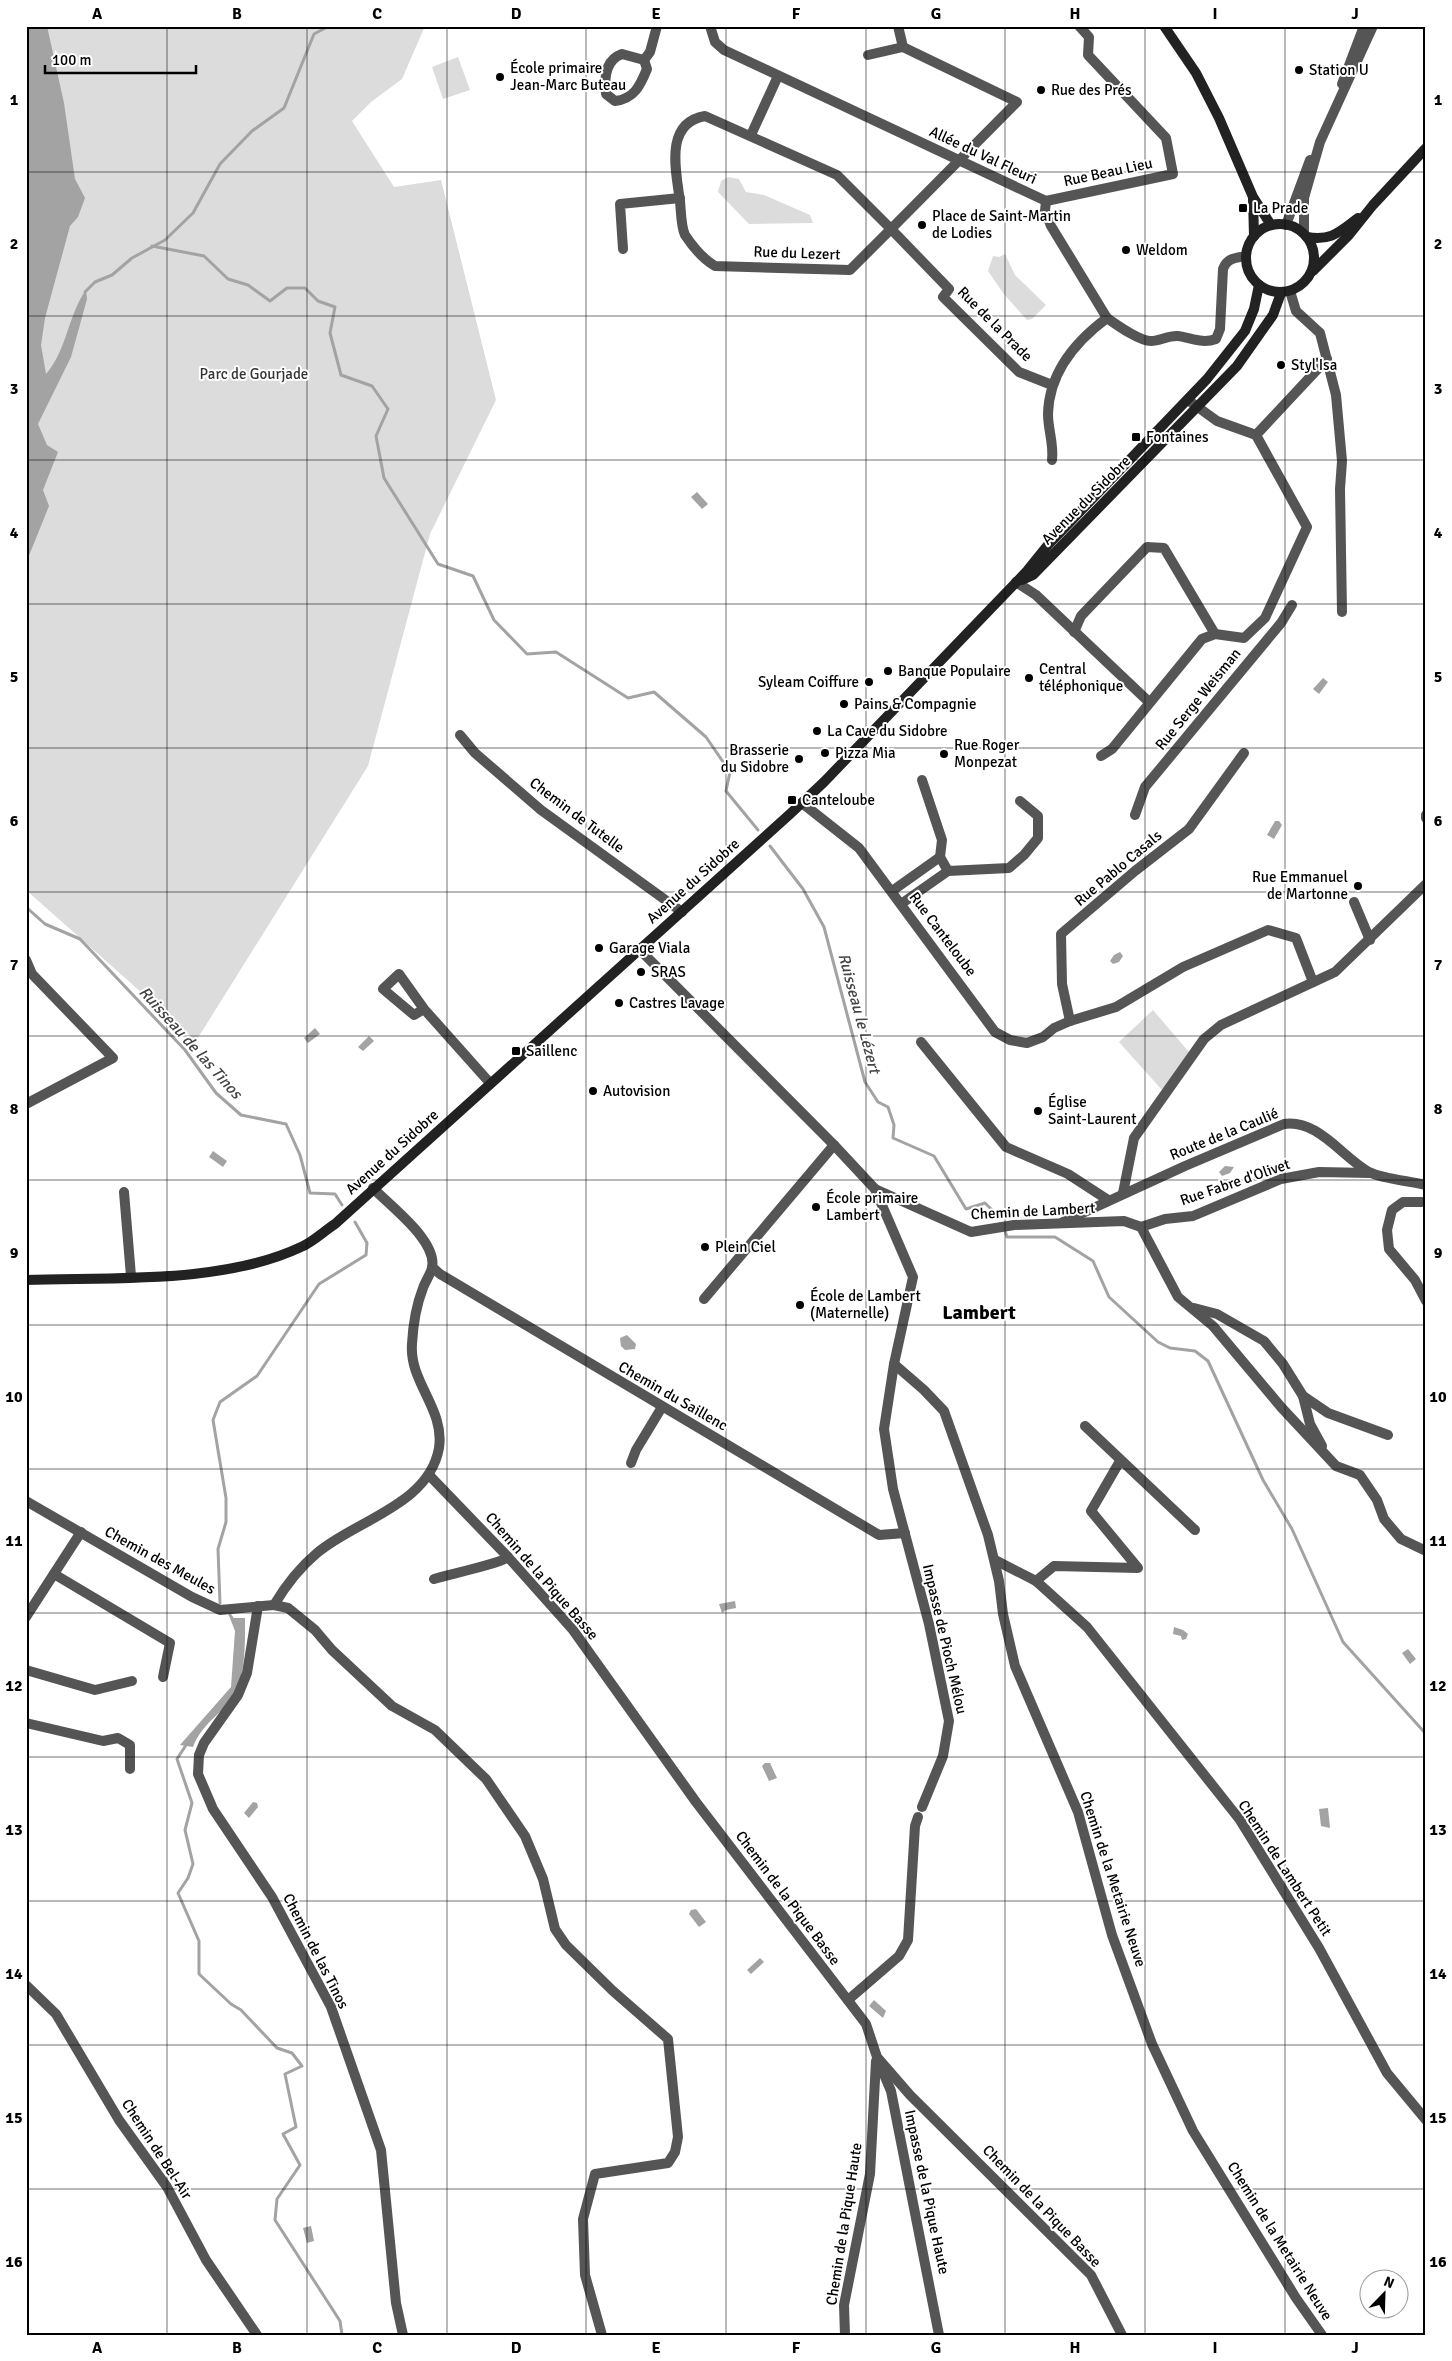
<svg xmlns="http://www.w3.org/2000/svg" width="1452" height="2361" font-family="Signika,sans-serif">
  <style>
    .green { fill: #dcdcdc }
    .water { fill: #a3a3a3 }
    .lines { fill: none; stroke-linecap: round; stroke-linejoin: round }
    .stream { stroke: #a3a3a3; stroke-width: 3 }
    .minor { stroke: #555; stroke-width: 10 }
    .tertiary { stroke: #555; stroke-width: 10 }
    .secondary { stroke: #222; stroke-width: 10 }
    .grid { fill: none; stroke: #000; stroke-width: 1; stroke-opacity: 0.55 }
    .poi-dot { fill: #000; stroke: #fff; stroke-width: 2 }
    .labels { text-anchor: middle; stroke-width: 4; stroke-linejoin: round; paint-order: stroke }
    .poi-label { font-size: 15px; fill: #000; stroke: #fff; text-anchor: start }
    .street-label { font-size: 15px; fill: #000; stroke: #fff }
    .park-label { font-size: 15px; fill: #333; stroke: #fff }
    .water-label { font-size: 16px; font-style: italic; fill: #444; stroke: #fff }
    .district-label { font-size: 20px; font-weight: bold; fill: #000; stroke: #fff }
    .neatline { fill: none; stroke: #000; stroke-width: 2 }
    .grid-label { font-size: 16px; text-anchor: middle; font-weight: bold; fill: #000 }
  </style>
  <rect width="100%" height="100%" fill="#fff"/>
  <g class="green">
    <path d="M26,26H425L402,79L371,102L352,121L394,187L441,180L496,400L430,534L368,766L196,1041L26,890Z"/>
    <path d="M458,57L470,90L443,99L432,67Z"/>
    <path d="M728,177L739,179L746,192L764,195L810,215L813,223L749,224L718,192L721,181Z"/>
    <path d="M1005,254L1015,275L1046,305L1032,319L1027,320L1003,293L988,271L993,256L999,257Z"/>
    <path d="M1153,1010L1189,1052L1162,1090L1119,1042Z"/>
  </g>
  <g class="water">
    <path d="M26,26H47L64,103L75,179L85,198L78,217L70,226L45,318L41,345L46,374C67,350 68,315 86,290L87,299L71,357L38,424L47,445L58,452L43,490L49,506L26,563Z"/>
    <path d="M697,492L708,504L702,509L691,497Z"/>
    <path d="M1323,678L1328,682L1319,694L1313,689Z"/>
    <path d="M1275,821H1279L1282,825L1274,839L1267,835Z"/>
    <path d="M1120,952L1123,956L1119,962L1113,964L1110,961L1114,955Z"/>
    <path d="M315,1028L320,1034L308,1043L304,1038Z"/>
    <path d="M369,1036L374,1041L363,1051L358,1047Z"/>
    <path d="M213,1151L227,1161L223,1167L209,1157Z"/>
    <path d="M1225,1166L1234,1167L1230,1173L1222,1176L1219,1172Z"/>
    <path d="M627,1335L636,1344L635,1349L625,1350L621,1346L620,1338Z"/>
    <path d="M735,1601L736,1608L726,1610L722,1613L719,1604Z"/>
    <path d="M230,1618H245C245,1641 246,1669 236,1691C227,1711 202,1722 193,1747L180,1745L231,1687L235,1631Z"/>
    <path d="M1174,1627L1183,1630L1188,1634L1186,1639L1182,1640L1181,1636L1173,1634Z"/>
    <path d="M1408,1649L1416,1659L1410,1664L1402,1653Z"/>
    <path d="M765,1763H770L777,1778L769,1781L762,1766Z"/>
    <path d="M253,1802L257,1803L258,1807L249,1818L244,1813Z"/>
    <path d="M1328,1808L1330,1828L1321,1826L1319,1809Z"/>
    <path d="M696,1909L706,1922L699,1927L689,1914L691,1910Z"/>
    <path d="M760,1958L764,1962L751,1974L747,1970Z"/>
    <path d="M874,2000L886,2011L883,2018L869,2006Z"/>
    <path d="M311,2226L314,2241L307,2243L303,2228Z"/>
  </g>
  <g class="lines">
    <g class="stream">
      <path d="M152,246L204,256L228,279L248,285L270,301L287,288H305L318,301L335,307L330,333L341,375L372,386L388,409L376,436L384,478L438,564L473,576L494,620L527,654L556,652L628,698L654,692L706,737L730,772L726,791L758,830"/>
      <path d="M85,292L95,282L112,275L132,258L165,240L193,213L220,164L252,131L284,108L314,34L329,26"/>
      <path d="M770,846L803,889L824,927L865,1082L878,1102L888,1107L894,1125L893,1138L934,1156L966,1209L985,1203L999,1217"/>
      <path d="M26,907L45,924L80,939L185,1050L216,1093L241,1115L286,1124L300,1155L310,1193L335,1194L342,1205"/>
      <path d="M1005,1231L1007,1237H1055L1093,1261L1109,1297L1158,1342L1170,1348L1195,1351L1208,1361L1263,1480L1292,1529L1343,1642L1426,1734"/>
      <path d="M220,1603L218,1549L226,1522V1498L213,1420L220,1402L257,1376L319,1284L366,1255L367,1243L355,1222"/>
      <path d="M230,1615L234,1621"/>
      <path d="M188,1742L177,1759L192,1803L185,1830L193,1864L188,1878L178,1893L199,1941V1974L231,2004L241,2010L277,2048L292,2053L302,2066L285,2074L296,2127L283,2134L300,2165L277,2199L275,2220L340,2321L342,2335"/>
    </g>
    <g class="minor">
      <path d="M710,26L715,42L724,50L1046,201L1045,211L1051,226L1107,318C1117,325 1139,341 1151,341C1160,341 1169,335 1178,336C1192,338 1202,344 1216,339L1220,329L1223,269C1227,258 1235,258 1246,256"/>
      <path d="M898,26L903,47L1017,102L891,229L949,289L943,297L1019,372L1052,385"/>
      <path d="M622,54L644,60L647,69C640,86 634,99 615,101L606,94C604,78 605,60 622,54Z"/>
      <path d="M868,55L903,47"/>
      <path d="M644,60L650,52L657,26"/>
      <path d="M705,116L837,175L891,229L850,270L715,266C703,259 693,247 685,235C681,227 681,211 680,201C676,171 664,123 705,116Z"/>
      <path d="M751,135L778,76"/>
      <path d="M1046,201L1173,174L1166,138L1088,55L1089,37L1079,26"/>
      <path d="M623,249L620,204L680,198"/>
      <path d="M1290,291L1296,311L1320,333L1336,395L1342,461L1340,489L1342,612"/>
      <path d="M1188,400L1217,421L1256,435"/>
      <path d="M1052,460C1054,444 1048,430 1048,414C1049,372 1076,341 1107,318"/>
      <path d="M1016,582L1036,595L1149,702"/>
      <path d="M1074,632L1081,616L1147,547L1164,548L1215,634"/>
      <path d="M460,735L475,753L541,810L682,912"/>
      <path d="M1101,756L1112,749L1202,639L1215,634L1244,638L1265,618L1307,527L1256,435L1327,359"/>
      <path d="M802,803L859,848L995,1032L1010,1040L1027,1043L1043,1037L1054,1028L1070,1021L1116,1007L1183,967L1268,930L1296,938L1313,982"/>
      <path d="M1135,815L1145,787L1281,623L1292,605"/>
      <path d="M1426,815V818"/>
      <path d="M948,871L1009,868L1024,855L1038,838V816L1020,801"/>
      <path d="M892,891L940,857"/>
      <path d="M1354,902L1370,940"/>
      <path d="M901,904L948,871L940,857L942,840L922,780"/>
      <path d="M639,949L834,1145L875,1189L971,1232L1014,1225L1124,1221L1141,1227L1178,1297L1213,1326L1281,1407L1336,1466L1360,1475L1377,1500L1384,1519L1401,1539L1426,1551"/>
      <path d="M26,960L32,974L113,1058L26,1104"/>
      <path d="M424,1009L414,1015L383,989L399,974L424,1009L490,1083"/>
      <path d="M1070,1021L1062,984L1061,934L1135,871L1189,829L1244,753"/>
      <path d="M921,1042L1006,1147L1068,1174L1108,1200"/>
      <path d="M875,1189L913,1277L894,1364L884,1429L893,1489L929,1624L949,1721L943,1756L922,1807"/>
      <path d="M124,1192L131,1276"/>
      <path d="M1123,1193L1134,1138L1204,1039L1221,1025L1335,972L1426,884"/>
      <path d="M1426,1202H1403L1392,1210L1387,1230L1389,1249L1415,1280L1426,1301"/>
      <path d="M1063,1222L1185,1166L1284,1124C1318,1119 1342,1157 1369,1172C1383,1179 1410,1181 1426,1185"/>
      <path d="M1141,1227L1165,1219L1193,1216L1281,1179L1319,1172L1370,1173"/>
      <path d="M432,1267L440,1274L879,1535L905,1533"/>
      <path d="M704,1299L834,1145"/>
      <path d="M1194,1308L1217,1314L1264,1341L1283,1364L1303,1396L1328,1413L1388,1435"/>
      <path d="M894,1364L924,1390L944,1411L988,1535L999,1581L1003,1614L1015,1666L1078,1812L1112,1935L1152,2044L1193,2131L1296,2298L1322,2335"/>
      <path d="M1303,1396L1310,1424L1322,1446"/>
      <path d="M1085,1426L1195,1530"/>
      <path d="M631,1463L636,1450L662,1407"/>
      <path d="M429,1475L508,1557L573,1630L696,1802L866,2024L877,2057L910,2095L1091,2275L1122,2335"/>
      <path d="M26,1501L192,1597L220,1610L274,1605C286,1585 299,1568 317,1553C356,1520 429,1505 439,1448C445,1409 409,1382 412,1344C413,1325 416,1306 423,1288C425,1282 430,1275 432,1268C438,1241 390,1206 373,1188"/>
      <path d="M995,1560L1036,1581L1087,1627L1240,1820L1319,1948L1387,2073L1426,2120"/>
      <path d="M54,1574L170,1643L163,1677"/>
      <path d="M434,1579C447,1575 502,1563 508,1557"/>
      <path d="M1036,1581L1054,1566L1138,1568L1091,1511L1120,1461"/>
      <path d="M274,1605L288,1608L315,1630L332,1650L392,1706L435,1730L486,1779L525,1836L543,1879L555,1929L566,1945L613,1991L668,2039L678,2137L675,2152L668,2163L595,2174L583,2219L585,2275L602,2335"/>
      <path d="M258,1606L247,1673L238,1695L204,1743L199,1755L198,1774L213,1809L272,1897L331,2007L381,2150L396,2303L403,2335"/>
      <path d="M26,1617L81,1532"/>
      <path d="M26,1670L95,1690L132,1681"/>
      <path d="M26,1723L103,1741L118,1738L130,1745V1769"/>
      <path d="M26,1985L56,2014L119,2120L167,2187L206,2260L257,2335"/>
      <path d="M848,2000L899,1956L908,1940L915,1826L918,1817"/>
      <path d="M880,2065L891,2091L939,2335"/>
      <path d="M845,2335L844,2305L870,2174L876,2061"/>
    </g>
    <g class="tertiary">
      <path d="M1342,84L1364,26"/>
      <path d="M1286,225L1310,160"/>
      <path d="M1304,233V198L1320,142L1373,26"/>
    </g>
    <g class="secondary">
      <path d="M1164,26L1196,73L1219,118L1253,197L1271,225"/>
      <path d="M1253,198L1254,236"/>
      <circle cx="1280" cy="258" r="34"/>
      <path d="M1307,237C1332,241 1339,232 1358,218"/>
      <path d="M1313,271L1349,235L1373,205L1426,148"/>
      <path d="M1022,580L1033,575L1237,366L1273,315L1281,293"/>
      <path d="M26,1280C112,1277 223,1284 301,1247C313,1242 324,1231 335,1224L790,814L824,782L1027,571L1048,545L1207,379L1245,331L1254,309L1259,285"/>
    </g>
  </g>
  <path class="grid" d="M167,26V2335M307,26V2335M447,26V2335M586,26V2335M726,26V2335M866,26V2335M1005,26V2335M1145,26V2335M1285,26V2335M26,172H1426M26,316H1426M26,460H1426M26,604H1426M26,748H1426M26,892H1426M26,1036H1426M26,1180H1426M26,1325H1426M26,1469H1426M26,1613H1426M26,1757H1426M26,1901H1426M26,2045H1426M26,2189H1426"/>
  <g class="poi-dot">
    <circle cx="1299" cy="70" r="5"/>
    <circle cx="500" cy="77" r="5"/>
    <circle cx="1041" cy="90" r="5"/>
    <rect x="1238" y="203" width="10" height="10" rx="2.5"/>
    <circle cx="922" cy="225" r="5"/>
    <circle cx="1126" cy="250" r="5"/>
    <circle cx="1281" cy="365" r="5"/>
    <rect x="1131" y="432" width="10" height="10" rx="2.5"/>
    <circle cx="888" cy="671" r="5"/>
    <circle cx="1029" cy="678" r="5"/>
    <circle cx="869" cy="682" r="5"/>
    <circle cx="844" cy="704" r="5"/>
    <circle cx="817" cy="731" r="5"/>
    <circle cx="825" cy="753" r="5"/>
    <circle cx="944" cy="754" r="5"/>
    <circle cx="799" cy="759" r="5"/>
    <rect x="787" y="795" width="10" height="10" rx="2.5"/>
    <circle cx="1358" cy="886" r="5"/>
    <circle cx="599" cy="948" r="5"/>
    <circle cx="641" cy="972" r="5"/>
    <circle cx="619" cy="1003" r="5"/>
    <rect x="511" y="1046" width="10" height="10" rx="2.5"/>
    <circle cx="593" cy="1091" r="5"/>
    <circle cx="1038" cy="1111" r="5"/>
    <circle cx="816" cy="1207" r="5"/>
    <circle cx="705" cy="1247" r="5"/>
    <circle cx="800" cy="1305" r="5"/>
  </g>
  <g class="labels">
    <g class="poi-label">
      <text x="510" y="73">École primaire<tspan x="510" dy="17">Jean-Marc Buteau</tspan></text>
      <text x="1309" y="75">Station U</text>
      <text x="1051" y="95">Rue des Prés</text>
      <text x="1253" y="213">La Prade</text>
      <text x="932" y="221">Place de Saint-Martin<tspan x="932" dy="17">de Lodies</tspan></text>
      <text x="1136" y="255">Weldom</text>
      <text x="1291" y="370">Styl'Isa</text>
      <text x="1146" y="442">Fontaines</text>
      <text x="1039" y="674">Central<tspan x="1039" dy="17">téléphonique</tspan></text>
      <text x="898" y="676">Banque Populaire</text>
      <text x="859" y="687" text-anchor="end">Syleam Coiffure</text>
      <text x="854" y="709">Pains &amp; Compagnie</text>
      <text x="827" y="736">La Cave du Sidobre</text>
      <text x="954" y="750">Rue Roger<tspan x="954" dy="17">Monpezat</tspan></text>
      <text x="789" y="755" text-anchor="end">Brasserie<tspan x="789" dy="17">du Sidobre</tspan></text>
      <text x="835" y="758">Pizza Mia</text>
      <text x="802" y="805">Canteloube</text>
      <text x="1348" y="882" text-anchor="end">Rue Emmanuel<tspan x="1348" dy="17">de Martonne</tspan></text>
      <text x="609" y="953">Garage Viala</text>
      <text x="651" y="977">SRAS</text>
      <text x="629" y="1008">Castres Lavage</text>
      <text x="526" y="1056">Saillenc</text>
      <text x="603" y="1096">Autovision</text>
      <text x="1048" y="1107">Église<tspan x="1048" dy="17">Saint-Laurent</tspan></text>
      <text x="826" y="1203">École primaire<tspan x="826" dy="17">Lambert</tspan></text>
      <text x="715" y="1252">Plein Ciel</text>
      <text x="810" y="1301">École de Lambert<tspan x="810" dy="17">(Maternelle)</tspan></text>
    </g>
    <g class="street-label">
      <text transform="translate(983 155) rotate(25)" y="5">Allée du Val Fleuri</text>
      <text transform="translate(1108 172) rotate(-12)" y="5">Rue Beau Lieu</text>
      <text transform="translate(797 253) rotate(2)" y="5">Rue du Lezert</text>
      <text transform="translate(995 324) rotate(45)" y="5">Rue de la Prade</text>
      <text transform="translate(1086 500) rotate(-45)" y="5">Avenue du Sidobre</text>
      <text transform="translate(1198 699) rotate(-51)" y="5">Rue Serge Weisman</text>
      <text transform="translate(577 815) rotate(37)" y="5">Chemin de Tutelle</text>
      <text transform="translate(1118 868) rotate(-40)" y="5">Rue Pablo Casals</text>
      <text transform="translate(693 881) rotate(-42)" y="5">Avenue du Sidobre</text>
      <text transform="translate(943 934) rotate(53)" y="5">Rue Canteloube</text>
      <text transform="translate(1224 1134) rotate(-22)" y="5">Route de la Caulié</text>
      <text transform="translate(392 1152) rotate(-42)" y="5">Avenue du Sidobre</text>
      <text transform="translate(1235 1182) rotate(-19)" y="5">Rue Fabre d'Olivet</text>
      <text transform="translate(1033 1211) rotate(-3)" y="5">Chemin de Lambert</text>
      <text transform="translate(673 1396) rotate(30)" y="5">Chemin du Saillenc</text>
      <text transform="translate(160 1560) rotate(29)" y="5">Chemin des Meules</text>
      <text transform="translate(542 1576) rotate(49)" y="5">Chemin de la Pique Basse</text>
      <text transform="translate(945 1639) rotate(77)" y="5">Impasse de Pioch Mélou</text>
      <text transform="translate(1285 1868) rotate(57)" y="5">Chemin de Lambert Petit</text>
      <text transform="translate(1113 1879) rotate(72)" y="5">Chemin de la Metairie Neuve</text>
      <text transform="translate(788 1898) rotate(53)" y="5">Chemin de la Pique Basse</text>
      <text transform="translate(316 1951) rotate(63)" y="5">Chemin de las Tinos</text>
      <text transform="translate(157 2149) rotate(57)" y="5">Chemin de Bel-Air</text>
      <text transform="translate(927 2192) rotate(78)" y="5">Impasse de la Pique Haute</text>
      <text transform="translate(1042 2206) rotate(46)" y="5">Chemin de la Pique Basse</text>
      <text transform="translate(844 2224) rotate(-81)" y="5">Chemin de la Pique Haute</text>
      <text transform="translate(1280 2241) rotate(58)" y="5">Chemin de la Metairie Neuve</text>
    </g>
    <g class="park-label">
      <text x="254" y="379">Parc de Gourjade</text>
    </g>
    <g class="water-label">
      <text transform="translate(860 1013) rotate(75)" y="6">Ruisseau le Lézert</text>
      <text transform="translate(191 1042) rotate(48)" y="6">Ruisseau de las Tinos</text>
    </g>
    <g class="district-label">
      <text x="979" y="1319">Lambert</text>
    </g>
  </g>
  <rect width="1452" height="2361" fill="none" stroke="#ffffff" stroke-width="55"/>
  <g transform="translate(1384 2294) rotate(23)"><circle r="24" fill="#ffffff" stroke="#999999"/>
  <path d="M0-4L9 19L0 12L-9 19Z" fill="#000000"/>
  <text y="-8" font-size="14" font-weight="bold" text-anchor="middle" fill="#000000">N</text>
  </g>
  <path d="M45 65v8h151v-8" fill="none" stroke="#000000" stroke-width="2.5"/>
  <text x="52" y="65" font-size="15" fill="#000000" stroke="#ffffff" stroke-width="4" paint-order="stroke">100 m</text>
  <rect x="28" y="28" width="1396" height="2306" class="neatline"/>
  <g class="grid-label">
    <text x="97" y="19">A</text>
    <text x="237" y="19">B</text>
    <text x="377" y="19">C</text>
    <text x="516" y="19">D</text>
    <text x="656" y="19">E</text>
    <text x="796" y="19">F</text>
    <text x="936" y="19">G</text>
    <text x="1075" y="19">H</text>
    <text x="1215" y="19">I</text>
    <text x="1355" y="19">J</text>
    <text x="14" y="105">1</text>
    <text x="1438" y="105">1</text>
    <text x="14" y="249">2</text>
    <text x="1438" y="249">2</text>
    <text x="14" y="394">3</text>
    <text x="1438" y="394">3</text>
    <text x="14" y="538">4</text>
    <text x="1438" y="538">4</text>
    <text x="14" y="682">5</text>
    <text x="1438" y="682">5</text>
    <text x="14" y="826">6</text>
    <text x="1438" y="826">6</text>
    <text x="14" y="970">7</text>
    <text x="1438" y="970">7</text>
    <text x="14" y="1114">8</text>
    <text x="1438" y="1114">8</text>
    <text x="14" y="1258">9</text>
    <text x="1438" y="1258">9</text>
    <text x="14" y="1402">10</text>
    <text x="1438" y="1402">10</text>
    <text x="14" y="1546">11</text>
    <text x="1438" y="1546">11</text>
    <text x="14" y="1691">12</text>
    <text x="1438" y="1691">12</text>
    <text x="14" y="1835">13</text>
    <text x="1438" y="1835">13</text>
    <text x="14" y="1979">14</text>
    <text x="1438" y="1979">14</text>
    <text x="14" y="2123">15</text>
    <text x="1438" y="2123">15</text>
    <text x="14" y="2267">16</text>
    <text x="1438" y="2267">16</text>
    <text x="97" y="2353">A</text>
    <text x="237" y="2353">B</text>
    <text x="377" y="2353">C</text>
    <text x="516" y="2353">D</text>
    <text x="656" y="2353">E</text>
    <text x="796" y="2353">F</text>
    <text x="936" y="2353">G</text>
    <text x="1075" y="2353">H</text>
    <text x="1215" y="2353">I</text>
    <text x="1355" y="2353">J</text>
  </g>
</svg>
